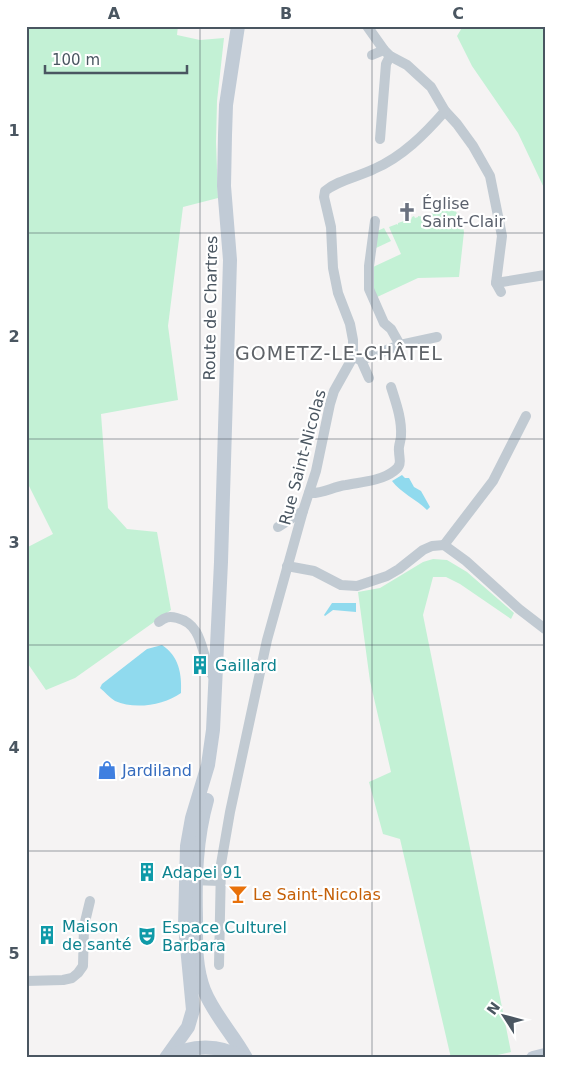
<svg xmlns="http://www.w3.org/2000/svg" width="571" height="1084" font-family="'DejaVu Sans',sans-serif">
  <style>
    .green { fill: #c3f1d5 }
    .water { fill: #90daee }
    .lines { fill: none; stroke-linecap: round; stroke-linejoin: round }
    .minor { stroke: #c1cad2; stroke-width: 10 }
    .secondary { stroke: #c1cbd6; stroke-width: 14 }
    .grid { fill: none; stroke: #4a5661; stroke-width: 1; stroke-opacity: 0.55 }
    .labels { text-anchor: middle; stroke-width: 4.5; stroke-linejoin: round; paint-order: stroke }
    .worship-label { font-size: 16px; fill: #5b616d; stroke: #fff; text-anchor: start }
    .street-label { font-size: 16px; fill: #4a5661; stroke: #fff }
    .culture-label { font-size: 16px; fill: #0d838f; stroke: #fff; text-anchor: start }
    .shop-label { font-size: 16px; fill: #366cbe; stroke: #fff; text-anchor: start }
    .food-label { font-size: 16px; fill: #c56008; stroke: #fff; text-anchor: start }
    .quarter-label { font-size: 19px; letter-spacing: 1px; fill: #5f6368; stroke: #fff }
    .neatline { fill: none; stroke: #4a5661; stroke-width: 2 }
    .grid-label { font-size: 16px; text-anchor: middle; font-weight: bold; fill: #4a5661 }
  </style>
  <rect width="100%" height="100%" fill="#f5f3f3"/>
  <g class="green">
    <path d="M26,26H178L177,35L200,40L224,38L217,101L216,142L218,198L183,207L168,326L178,400L101,414L108,508L127,529L157,532L171,610L75,678L46,690L26,661V548L53,534L26,480V346L29,344L26,338Z"/>
    <path d="M463,26H545V190L518,133L472,66L457,36Z"/>
    <path d="M452,207L461,218L464,232L459,277L418,278L375,298L371,282L373,267L401,254L389,227L397,224L398,225V223L404,221L405,222V221L410,219L411,220L412,217L414,216L415,218L418,217V216L424,217V215L440,212V209Z"/>
    <path d="M384,228L391,241L376,248L375,232Z"/>
    <path d="M433,559L447,560L467,572L514,613L511,619L460,584L446,577H433L423,615L511,1052L484,1058H451L400,839L383,834L369,782L391,772L370,681L358,592L380,588L423,562Z"/>
  </g>
  <g class="water">
    <path d="M402,475L405,478H409L414,487L421,491L430,507L427,510C416,499 401,493 392,481Z"/>
    <path d="M332,603H356V612L333,610L325,616L324,615Z"/>
    <path d="M162,645C179,656 182,674 181,693C164,705 135,710 115,701C110,698 105,692 100,688L102,684L147,649Z"/>
  </g>
  <g class="lines">
    <g class="minor">
      <path d="M367,26L384,50L390,56L407,65L431,87L445,111L457,124L473,146L490,176L502,236L496,283L501,292"/>
      <path d="M372,55L384,50"/>
      <path d="M380,139L386,64L390,56"/>
      <path d="M375,221L369,266V289L384,323L391,329L400,345"/>
      <path d="M496,283L545,275"/>
      <path d="M353,357L361,360L400,345L437,337"/>
      <path d="M361,360L369,378"/>
      <path d="M309,493C324,494 331,487 346,485C361,482 381,481 394,471C403,465 399,459 399,451C398,446 401,441 401,436C402,419 396,403 391,387"/>
      <path d="M278,527L303,511"/>
      <path d="M444,545L493,481L526,416"/>
      <path d="M287,566L314,571L341,585L357,586L387,576L399,569L423,550L432,546L444,545L466,561L519,609L545,629"/>
      <path d="M159,622C165,617 169,616 177,618C206,625 200,659 214,678"/>
      <path d="M191,880L220,881"/>
      <path d="M219,965L221,864L230,812L267,640L303,511L316,471L330,404L334,391L353,357V340L350,324L338,293L333,268L331,227L324,197L325,191C338,180 358,177 374,169C402,157 425,134 445,111"/>
      <path d="M26,981L63,980L72,978L78,973L83,966L84,926L90,901"/>
    </g>
    <g class="secondary">
      <path d="M207,800C196,839 195,878 196,918C196,942 195,967 204,990C214,1015 233,1034 246,1058"/>
      <path d="M166,1058L188,1027L193,1010L185,925L187,846L192,818L208,765L213,730L221,562L230,260L224,186L225,135L226,105L238,26"/>
      <path d="M168,1058C191,1044 220,1044 242,1058"/>
      <path d="M533,1058L545,1055"/>
    </g>
  </g>
  <path class="grid" d="M200,26V1058M372,26V1058M26,233H545M26,439H545M26,645H545M26,851H545"/>
  <defs>
    <g id="church-bare" transform="scale(1.5)"><path d="M-1.2-6h2.4v3.5h3.3v2.4h-3.3V6h-2.4V-.1h-3.3v-2.4h3.3Z" fill="#6b7280" stroke="#fff" stroke-width="2.5" paint-order="stroke"/></g>
    <g id="building-bare" transform="scale(1.5)"><path d="M-4-6H4V6H1V3H-1V6H-4ZM-2.5-4.3h1.7v1.8h-1.7ZM.8-4.3h1.7v1.8H.8ZM-2.5-1h1.7V.8h-1.7ZM.8-1h1.7V.8H.8Z" fill="#0f9aa8" stroke="#fff" stroke-width="2.5" paint-order="stroke"/></g>
    <g id="shop-bare" transform="scale(1.5)"><path d="M-5-2.5h2.3a2.7 3.5 0 0 1 5.4 0H5L5.5 6h-11ZM-1.5-2.5h3a1.5 2.3 0 0 0-3 0Z" fill="#3f7fe0" stroke="#fff" stroke-width="2.5" paint-order="stroke"/></g>
    <g id="bar-bare" transform="scale(1.5)"><path d="M-6-5H6L.8 .8V4.5H3.5V6h-7V4.5H-.8V.8Z" fill="#e8710a" stroke="#fff" stroke-width="2.5" paint-order="stroke"/></g>
    <g id="theatre-bare" transform="scale(1.5)"><path d="M-5-5.5Q0-4 5-5.5V0Q5 5 0 6Q-5 5-5 0ZM-3.3-2.5H-1v1.5H-3.3ZM1-2.5H3.3v1.5H1ZM-2.8 1Q0 5.5 2.8 1Z" fill="#0f9aa8" stroke="#fff" stroke-width="2.5" paint-order="stroke"/></g>
  </defs>
  <g fill-rule="evenodd">
    <use href="#church-bare" x="407" y="212"/>
    <use href="#building-bare" x="200" y="665"/>
    <use href="#shop-bare" x="107" y="770"/>
    <use href="#building-bare" x="147" y="872"/>
    <use href="#bar-bare" x="238" y="894"/>
    <use href="#building-bare" x="47" y="935"/>
    <use href="#theatre-bare" x="147" y="936"/>
  </g>
  <g class="labels">
    <g class="worship-label">
      <text x="422" y="209">Église<tspan x="422" dy="18">Saint-Clair</tspan></text>
    </g>
    <g class="street-label">
      <text transform="translate(210 308) rotate(-89)" y="6">Route de Chartres</text>
      <text transform="translate(302 457) rotate(-75)" y="6">Rue Saint-Nicolas</text>
    </g>
    <g class="culture-label">
      <text x="215" y="671">Gaillard</text>
      <text x="162" y="878">Adapei 91</text>
      <text x="62" y="932">Maison<tspan x="62" dy="18">de santé</tspan></text>
      <text x="162" y="933">Espace Culturel<tspan x="162" dy="18">Barbara</tspan></text>
    </g>
    <g class="shop-label">
      <text x="122" y="776">Jardiland</text>
    </g>
    <g class="food-label">
      <text x="253" y="900">Le Saint-Nicolas</text>
    </g>
    <g class="quarter-label">
      <text x="339" y="360">GOMETZ-LE-CHÂTEL</text>
    </g>
  </g>
  <rect width="571" height="1084" fill="none" stroke="#ffffff" stroke-width="55"/>
  <g transform="translate(504 1016) rotate(306)" stroke="#ffffff" stroke-width="4" paint-order="stroke">
  <path d="M0-4L9 19L0 12L-9 19Z" fill="#4a5661"/>
  <text y="-8" font-size="14" font-weight="bold" text-anchor="middle" fill="#4a5661">N</text>
  </g>
  <path d="M45 65v8h142v-8" fill="none" stroke="#4a5661" stroke-width="2.5"/>
  <text x="52" y="65" font-size="15" fill="#4a5661" stroke="#ffffff" stroke-width="4" paint-order="stroke">100 m</text>
  <rect x="28" y="28" width="516" height="1028" class="neatline"/>
  <g class="grid-label">
    <text x="114" y="19">A</text>
    <text x="286" y="19">B</text>
    <text x="458" y="19">C</text>
    <text x="14" y="136">1</text>
    <text x="14" y="342">2</text>
    <text x="14" y="548">3</text>
    <text x="14" y="753">4</text>
    <text x="14" y="959">5</text>
  </g>
</svg>
